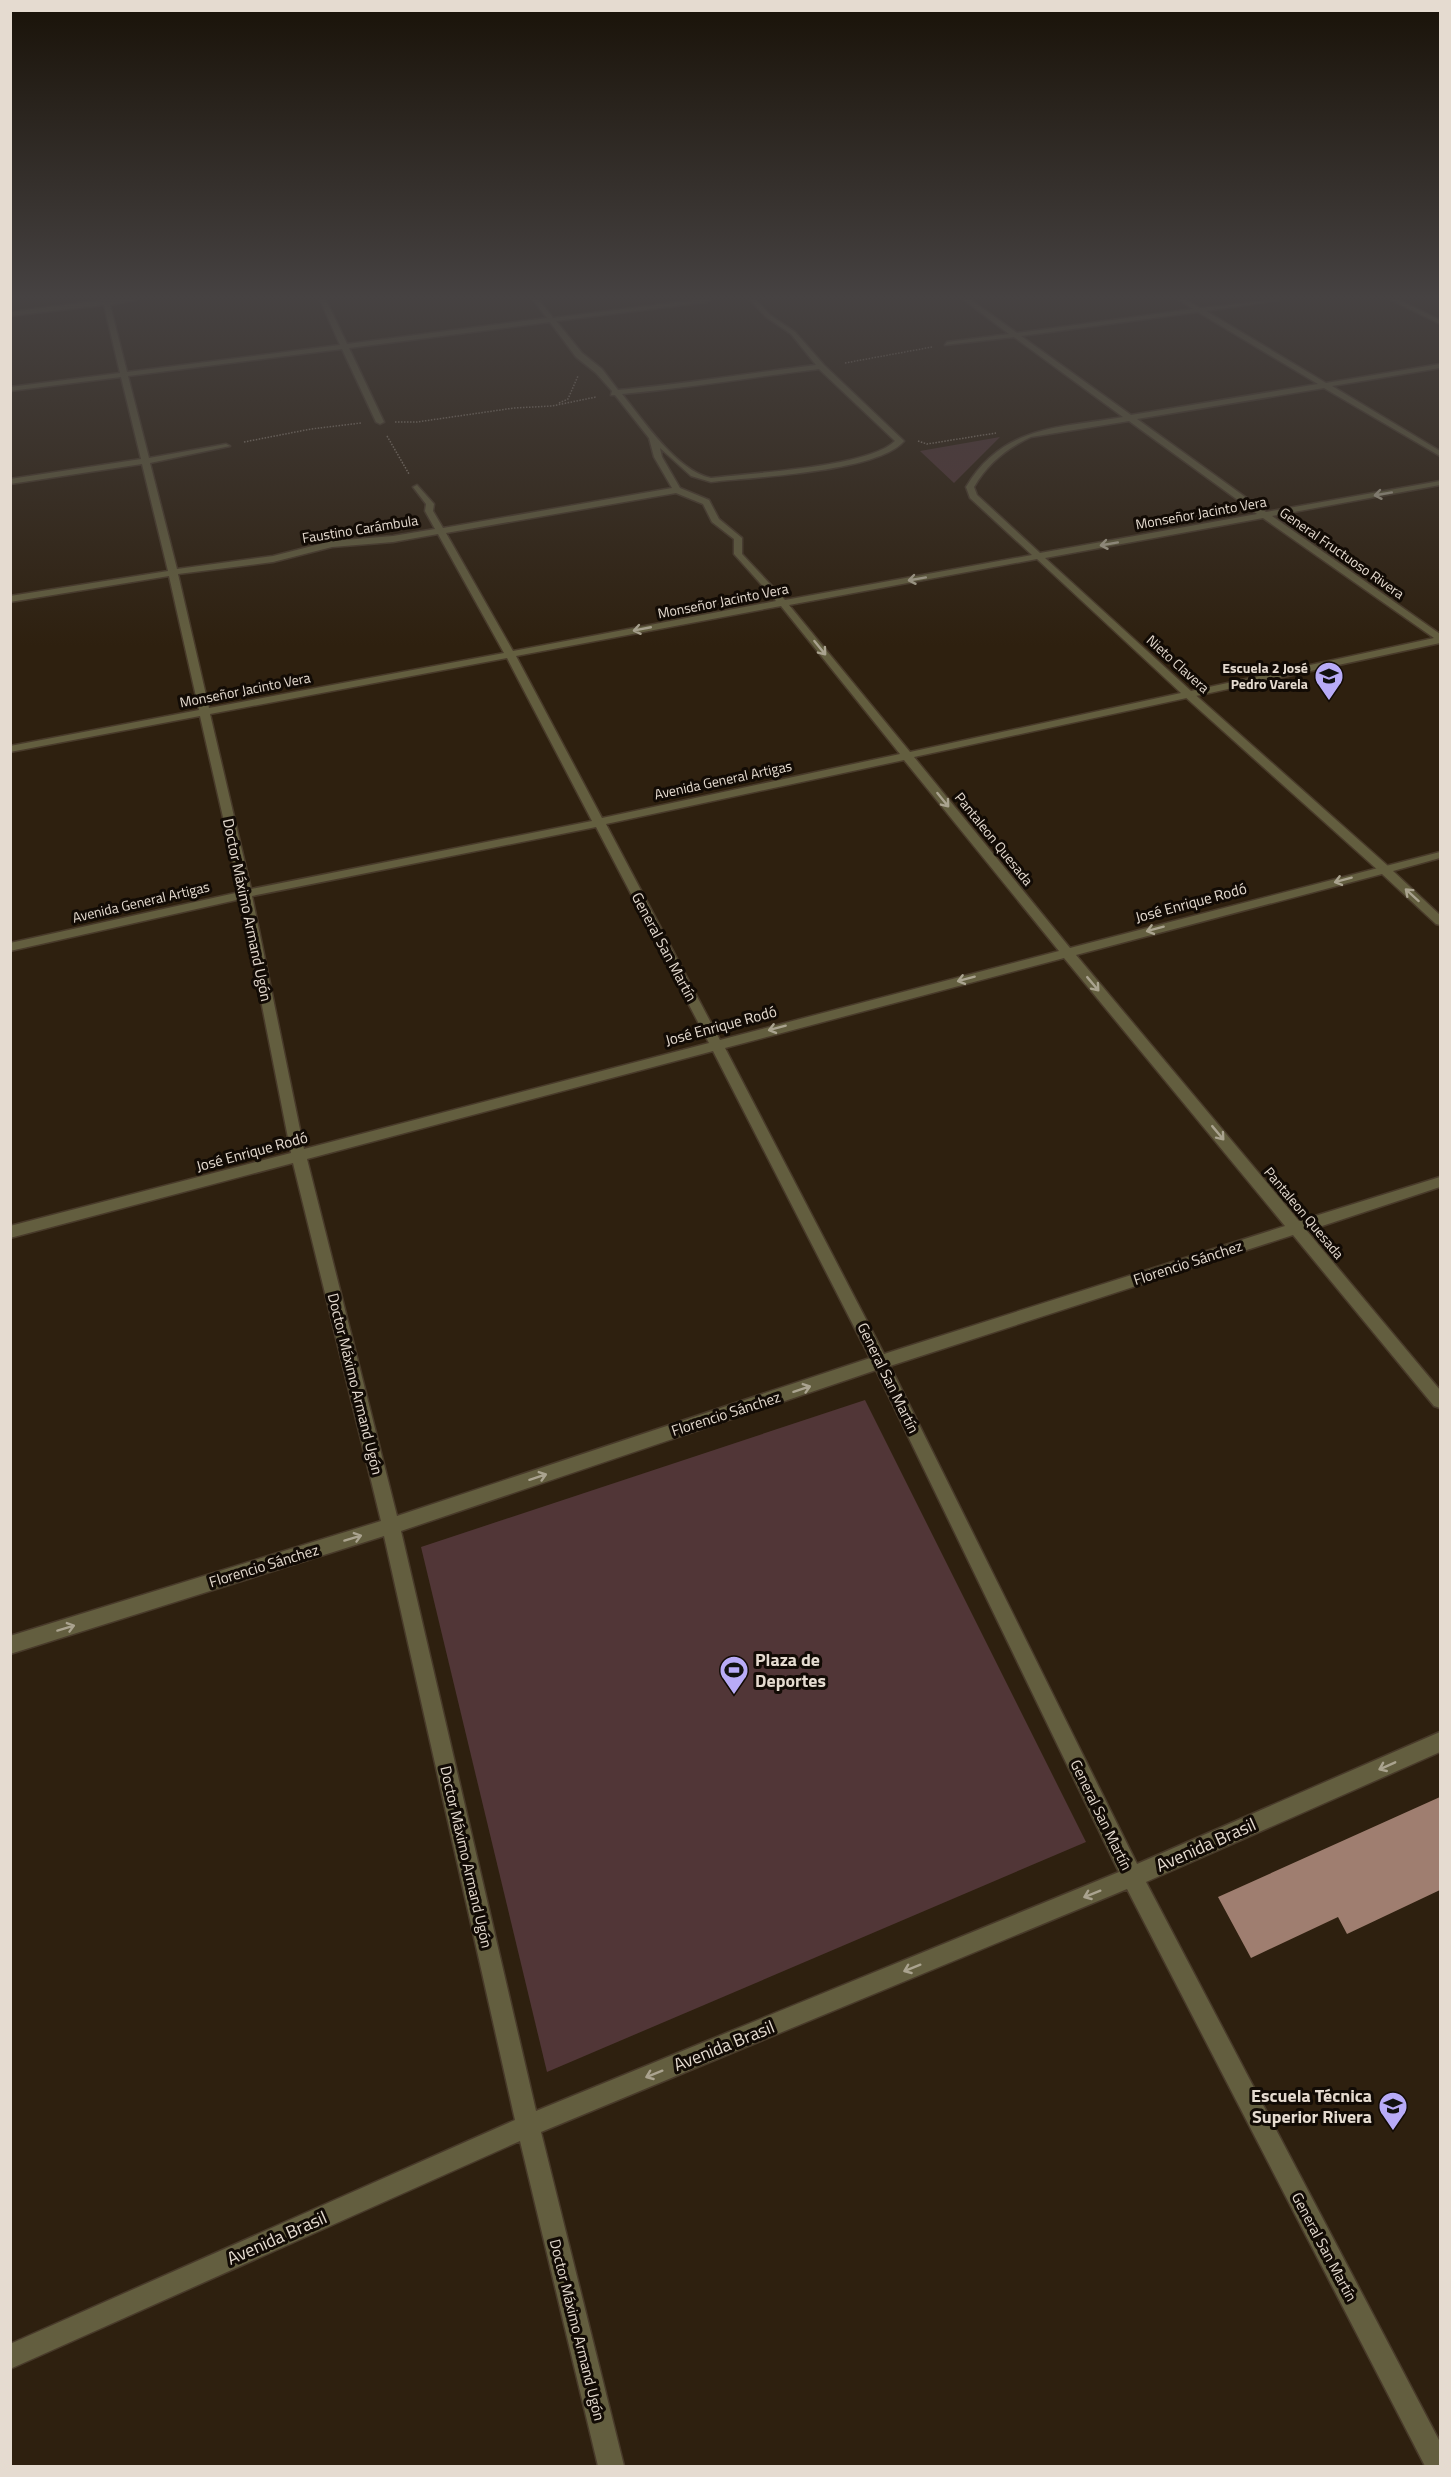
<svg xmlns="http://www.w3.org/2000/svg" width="1451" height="2477" font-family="'Titillium Web',sans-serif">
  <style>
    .green { fill: #513637 }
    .building { fill: #9f7e70 }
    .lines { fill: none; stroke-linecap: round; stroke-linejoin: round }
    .pedestrian-casing { stroke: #483a2a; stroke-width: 3 }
    .minor-casing { stroke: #483a2a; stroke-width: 3 }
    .path { stroke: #918577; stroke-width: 1.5; stroke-dasharray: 1.5 1.5; stroke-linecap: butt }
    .pedestrian { fill: #635e3f; fill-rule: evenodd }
    .minor { fill: #635e3f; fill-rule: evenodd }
    .oneway { stroke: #aaa38f }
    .labels { text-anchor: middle; stroke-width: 6; stroke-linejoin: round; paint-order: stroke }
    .far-street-label { font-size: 14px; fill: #e5dbd0; stroke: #120b05 }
    .far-poi-label { font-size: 14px; font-weight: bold; fill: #e5dbd0; stroke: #120b05; text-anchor: end }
    .street-label { font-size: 15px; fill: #e5dbd0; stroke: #120b05 }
    .near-poi-label { font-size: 18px; font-weight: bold; fill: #e5dbd0; stroke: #120b05; text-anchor: start }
    .near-street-label { font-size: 18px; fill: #e5dbd0; stroke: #120b05 }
  </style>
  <rect width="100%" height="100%" fill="#2e200f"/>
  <g class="green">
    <path d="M1000,437L954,483L920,451Z"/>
    <path d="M865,1400L1086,1842L547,2072L421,1547Z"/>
  </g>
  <path class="building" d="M1440,1797V1890L1347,1934L1338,1917L1251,1958L1218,1897Z"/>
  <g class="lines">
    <g class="pedestrian-casing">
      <path id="pedestrian" d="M1183,691H1191L1388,866V872H1380L1183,695Z"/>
    </g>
    <g class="minor-casing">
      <g id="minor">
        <path d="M103,300H136L110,305L127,372L340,345L320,300H326L347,344L547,318L533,300H539L553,318L694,300H710L707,302L556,321L582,353L602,369L618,390C685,384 750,373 816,365L791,334L766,317L750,300H756L770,315L795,332L824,365L904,441C878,472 754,477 711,482L691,476L660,448L662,457L680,488L709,500L719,519L742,538V554L785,600L1032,555L970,498L966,487C1003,425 1060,428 1123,417L1014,337L945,345L947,342L1009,334L964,300H971L1017,333L1193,309L1179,300H1186L1200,308L1279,300L1206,311L1326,383L1440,364V368L1332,386L1440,451V456L1324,388L1137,419L1266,512L1440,481V485L1272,516L1440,634V643L914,757L1070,948L1440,852V858L1393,871L1440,915V925L1436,924L1382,874L1076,955L1299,1221L1440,1177V1187L1307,1231L1440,1390V1408L1434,1406L1293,1235L890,1366L1137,1864L1440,1732V1752L1146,1882L1440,2442V2466H1425L1127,1889L541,2132L624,2466H598L520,2141L10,2369V2344L515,2120L384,1536L10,1654V1636L381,1521L293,1163L10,1238V1226L291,1153L241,899L10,951V943L240,892L200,716L10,752V746L199,710L169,576L10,602V596L168,571L142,464L10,484V479L141,459L121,377L10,391V387L120,373L104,305L10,316V312ZM1198,312L1318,384L1131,415L1021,336ZM550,322L576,357L596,373L612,391L611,395H615L649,438L654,457L672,488L443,528L433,511L434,504L417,485L413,487L426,504L425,511L435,529L393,536L332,541L273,556L177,569L150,463L230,446L226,444L149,458L128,376L342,349L376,422L380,424L384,422L349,348ZM819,369L895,441C869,467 751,473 711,478C677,471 643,420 622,394C688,388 753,377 819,369ZM1129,421L1257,514L1040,553L977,495L974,487C987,464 1007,448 1031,437ZM676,493L703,504L712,522L734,539V554L776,601L513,651L446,533ZM1263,518L1434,638L1191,691L1045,558ZM438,534L504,653L209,708L178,574L273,562L332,547L393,542ZM1037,559L1181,693L910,752L789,605ZM781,606L900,754L602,818L516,656ZM507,658L592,821L251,889L210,714ZM904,760L1059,951L720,1040L606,824ZM596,827L709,1043L304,1149L252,896ZM1064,958L1285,1226L884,1354L725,1048ZM713,1051L870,1358L397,1516L307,1159ZM876,1370L1119,1872L536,2111L401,1531Z"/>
        <path d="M1391,300H1399L1440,320V324Z"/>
      </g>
    </g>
    <g class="path">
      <path d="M845,363L932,347"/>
      <path d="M559,403L568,399L578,376"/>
      <path d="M395,422H417L514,408L552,406L596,397"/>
      <path d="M387,436L409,474"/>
      <path d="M918,441L927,444L996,433"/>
      <path d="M244,442L311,429L361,423"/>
    </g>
    <use href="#pedestrian" class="pedestrian"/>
    <use href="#minor" class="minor"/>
  </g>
  <defs><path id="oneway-shaft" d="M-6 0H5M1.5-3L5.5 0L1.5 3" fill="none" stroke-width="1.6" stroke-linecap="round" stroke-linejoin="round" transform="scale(1.5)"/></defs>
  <g class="oneway">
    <use href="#oneway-shaft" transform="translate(1383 494) rotate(170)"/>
    <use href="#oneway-shaft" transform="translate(1109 544) rotate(170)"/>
    <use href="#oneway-shaft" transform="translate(917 579) rotate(170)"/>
    <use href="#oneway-shaft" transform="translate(642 629) rotate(169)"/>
    <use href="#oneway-shaft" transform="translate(820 648) rotate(51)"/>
    <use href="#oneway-shaft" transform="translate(943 800) rotate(51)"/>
    <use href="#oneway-shaft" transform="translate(1343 880) rotate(165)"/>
    <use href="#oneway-shaft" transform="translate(1412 895) rotate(-138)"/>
    <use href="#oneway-shaft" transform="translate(1155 929) rotate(165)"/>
    <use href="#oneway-shaft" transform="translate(966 979) rotate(165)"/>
    <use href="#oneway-shaft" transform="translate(1093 984) rotate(50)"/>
    <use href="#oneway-shaft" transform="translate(777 1028) rotate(165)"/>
    <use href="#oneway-shaft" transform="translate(1218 1133) rotate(50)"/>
    <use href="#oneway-shaft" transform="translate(802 1389) rotate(-18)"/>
    <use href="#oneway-shaft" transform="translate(538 1477) rotate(-18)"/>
    <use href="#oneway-shaft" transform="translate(353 1538) rotate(-17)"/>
    <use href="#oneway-shaft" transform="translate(66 1628) rotate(-17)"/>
    <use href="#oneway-shaft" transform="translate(1387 1766) rotate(156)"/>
    <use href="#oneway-shaft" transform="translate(1092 1894) rotate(158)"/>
    <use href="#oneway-shaft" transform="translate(912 1968) rotate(158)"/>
    <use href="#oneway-shaft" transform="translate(654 2074) rotate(158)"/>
  </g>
  <linearGradient id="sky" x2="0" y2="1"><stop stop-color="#191208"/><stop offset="0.46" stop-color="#464242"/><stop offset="1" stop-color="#464242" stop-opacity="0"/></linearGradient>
  <rect width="1451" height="646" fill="url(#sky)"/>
  <defs>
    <g id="school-pin" transform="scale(1.5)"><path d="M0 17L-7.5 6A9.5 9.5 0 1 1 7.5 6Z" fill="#b8abf7" stroke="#120b05"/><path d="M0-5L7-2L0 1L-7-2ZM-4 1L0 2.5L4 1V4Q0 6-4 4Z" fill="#111"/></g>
    <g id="stadium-pin" transform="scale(1.5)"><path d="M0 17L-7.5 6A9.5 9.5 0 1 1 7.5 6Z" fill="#b8abf7" stroke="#120b05"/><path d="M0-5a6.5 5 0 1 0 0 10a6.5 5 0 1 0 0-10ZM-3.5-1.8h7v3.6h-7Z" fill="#111"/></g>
  </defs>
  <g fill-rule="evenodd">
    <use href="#school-pin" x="1329" y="676"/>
    <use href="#stadium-pin" x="734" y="1670"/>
    <use href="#school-pin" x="1393" y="2106"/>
  </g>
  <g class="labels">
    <g class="far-street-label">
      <text transform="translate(1201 513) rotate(-10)" y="5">Monseñor Jacinto Vera</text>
      <text transform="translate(360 529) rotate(-9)" y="5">Faustino Carámbula</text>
      <text transform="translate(1342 553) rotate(35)" y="5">General Fructuoso Rivera</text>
      <text transform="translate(723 601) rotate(-11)" y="5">Monseñor Jacinto Vera</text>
      <text transform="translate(1178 664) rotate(42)" y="5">Nieto Clavera</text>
      <text transform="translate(245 690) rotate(-11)" y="5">Monseñor Jacinto Vera</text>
      <text transform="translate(723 780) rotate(-12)" y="5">Avenida General Artigas</text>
      <text transform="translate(994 839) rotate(51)" y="5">Pantaleon Quesada</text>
      <text transform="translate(141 902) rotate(-13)" y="5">Avenida General Artigas</text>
      <text transform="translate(1304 1213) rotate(50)" y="5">Pantaleon Quesada</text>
    </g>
    <g class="far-poi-label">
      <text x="1308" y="673">Escuela 2 José<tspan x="1308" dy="16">Pedro Varela</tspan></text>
    </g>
    <g class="street-label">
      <text transform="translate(1191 903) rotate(-15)" y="5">José Enrique Rodó</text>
      <text transform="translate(247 910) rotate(78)" y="5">Doctor Máximo Armand Ugón</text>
      <text transform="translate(664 947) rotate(62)" y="5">General San Martín</text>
      <text transform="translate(721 1026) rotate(-15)" y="5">José Enrique Rodó</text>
      <text transform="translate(252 1152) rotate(-15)" y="5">José Enrique Rodó</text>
      <text transform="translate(1188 1263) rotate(-18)" y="5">Florencio Sánchez</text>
      <text transform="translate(888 1378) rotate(64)" y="5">General San Martín</text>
      <text transform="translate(355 1384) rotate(76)" y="5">Doctor Máximo Armand Ugón</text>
      <text transform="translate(726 1414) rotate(-18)" y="5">Florencio Sánchez</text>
      <text transform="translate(264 1566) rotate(-17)" y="5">Florencio Sánchez</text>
      <text transform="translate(1101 1815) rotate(64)" y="5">General San Martín</text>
      <text transform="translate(466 1857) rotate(77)" y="5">Doctor Máximo Armand Ugón</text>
      <text transform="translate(1324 2247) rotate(62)" y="5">General San Martín</text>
      <text transform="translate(577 2330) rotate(76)" y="5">Doctor Máximo Armand Ugón</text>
    </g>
    <g class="near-poi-label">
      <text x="755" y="1666">Plaza de<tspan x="755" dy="21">Deportes</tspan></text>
      <text x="1372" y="2102" text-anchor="end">Escuela Técnica<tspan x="1372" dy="21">Superior Rivera</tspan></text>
    </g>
    <g class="near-street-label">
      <text transform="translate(1206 1845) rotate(-24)" y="6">Avenida Brasil</text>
      <text transform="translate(724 2046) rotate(-22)" y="6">Avenida Brasil</text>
      <text transform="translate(277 2238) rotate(-24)" y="6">Avenida Brasil</text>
    </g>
  </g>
  <rect width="1451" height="2477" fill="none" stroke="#e5dbd0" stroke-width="24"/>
</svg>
